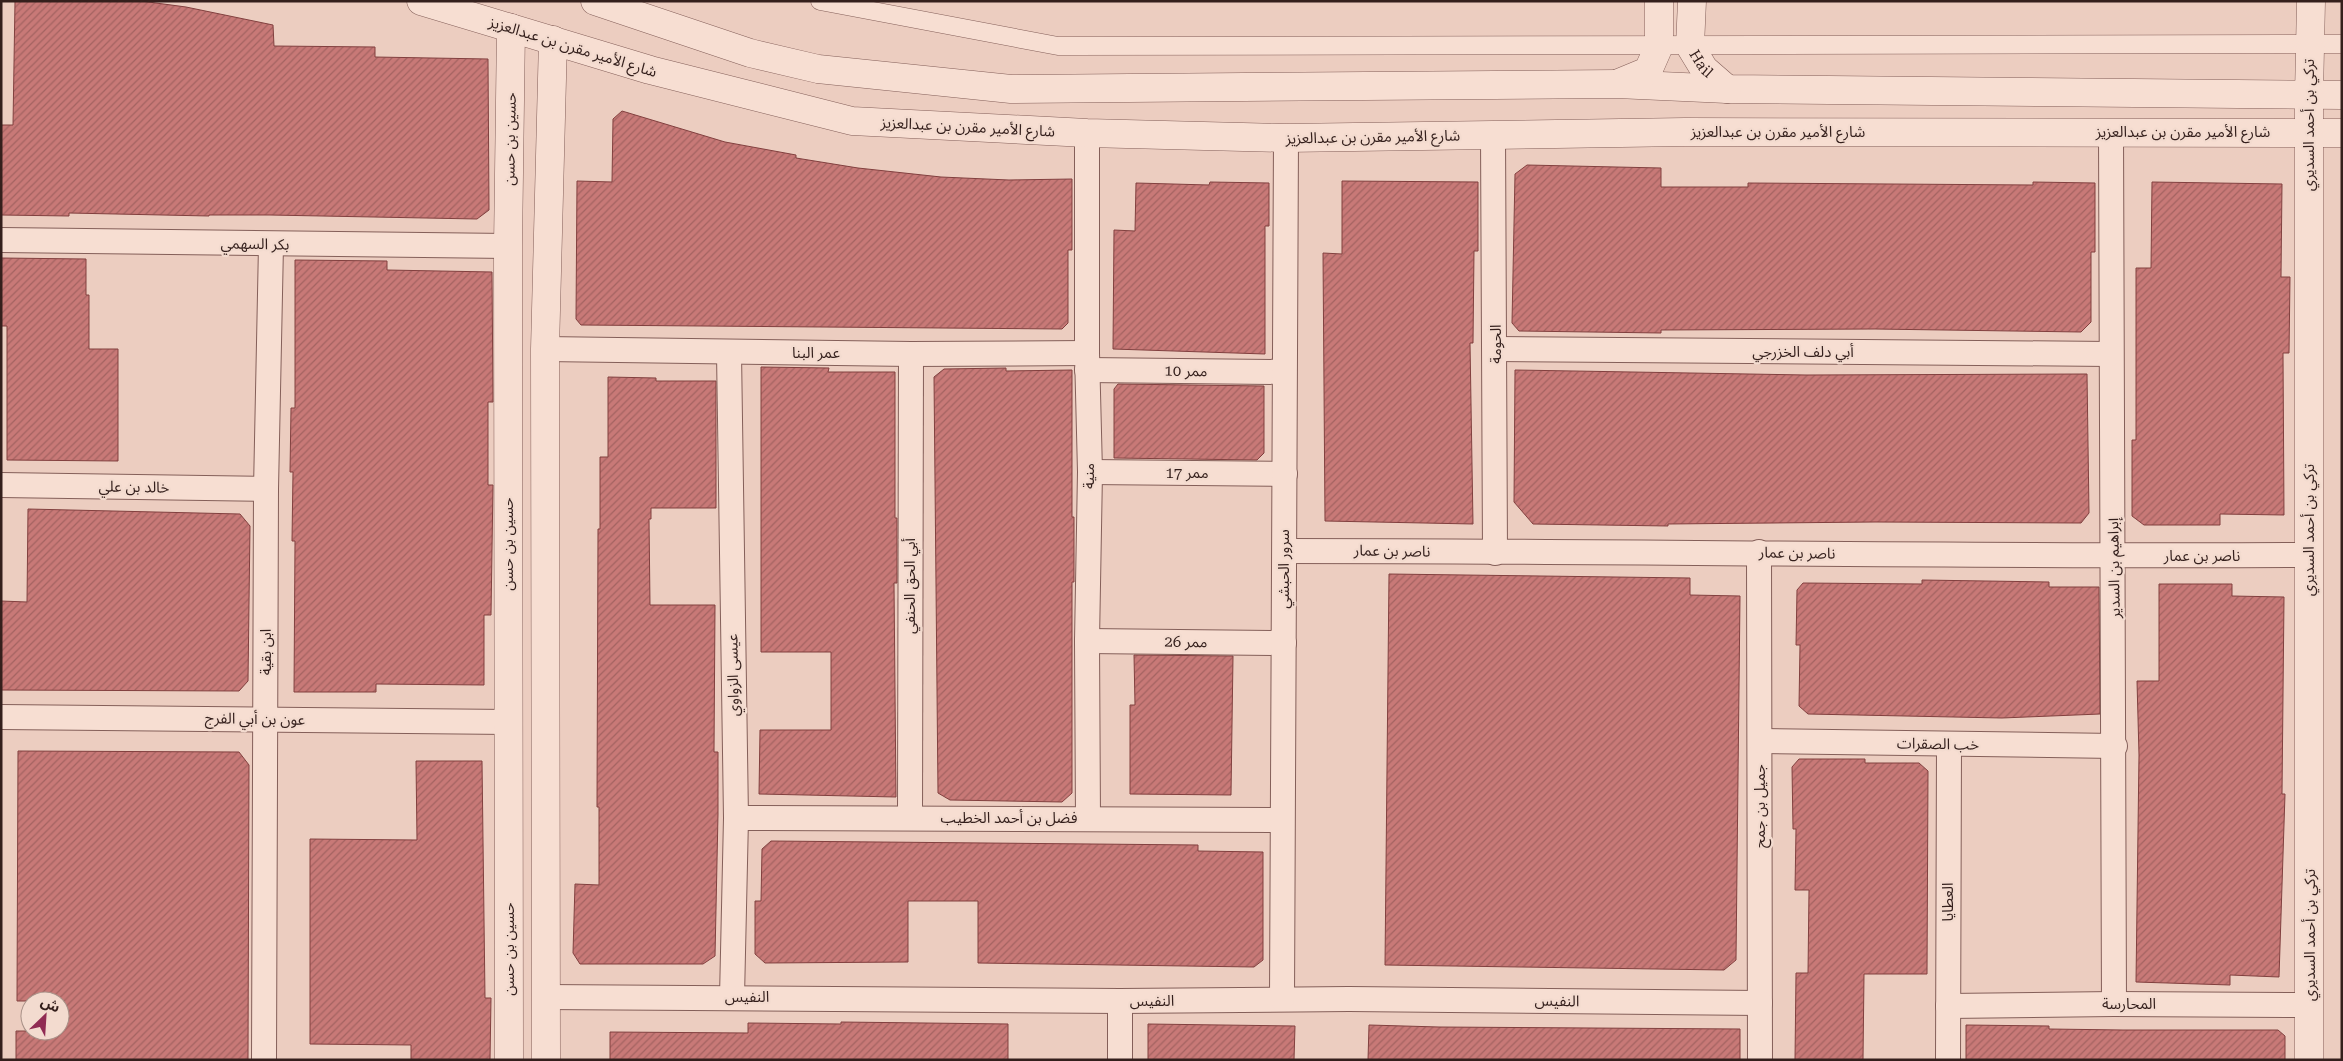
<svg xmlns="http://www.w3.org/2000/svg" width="2343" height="1061" font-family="'Roboto Serif','Noto Sans Arabic',serif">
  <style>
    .building { fill: url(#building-hatch); stroke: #82403f }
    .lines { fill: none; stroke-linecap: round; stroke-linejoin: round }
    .pedestrian-casing { stroke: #845f59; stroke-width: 19 }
    .minor-casing { stroke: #845f59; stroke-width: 26 }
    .tertiary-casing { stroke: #845f59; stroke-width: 29 }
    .pedestrian { stroke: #f7ded2; stroke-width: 18 }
    .minor { stroke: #f7ded2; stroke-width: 24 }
    .tertiary { stroke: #f7ded2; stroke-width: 28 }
    .labels { text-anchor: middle; stroke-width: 4.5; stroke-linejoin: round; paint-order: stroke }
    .street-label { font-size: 15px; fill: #341f1c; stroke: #f3dbcf }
  </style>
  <defs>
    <pattern id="building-hatch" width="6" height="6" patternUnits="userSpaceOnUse" patternTransform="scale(1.25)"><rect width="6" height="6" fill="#c87977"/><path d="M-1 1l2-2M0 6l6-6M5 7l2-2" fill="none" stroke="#a36361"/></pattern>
  </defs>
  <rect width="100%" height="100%" fill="#eccdc0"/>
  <g class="building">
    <path d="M15,1H141L186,7L273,25L274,46L375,47V57L488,59L489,210L477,219L270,215H209V216L69,213V216L1,215V125H13Z"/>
    <path d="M622,111L725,142L796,155V158L858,168L941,177L1009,180L1072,179V250H1068V323L1062,329L581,325L576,319L577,181L612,182L613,119Z"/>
    <path d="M1527,165L1661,168V187H1748V183L2033,185V182L2095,183V252H2091V322L2081,332L1875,329L1661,330V333L1519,331L1512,323L1515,174Z"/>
    <path d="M1342,181L1478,182V251H1474L1473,343H1470L1473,524L1325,521L1323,253L1342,254Z"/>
    <path d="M1210,182L1269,183V226H1265V354L1113,349L1114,230L1135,231L1136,183L1209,185Z"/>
    <path d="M2152,182L2282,184L2281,277H2290L2289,353H2283L2284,515L2220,514V525H2144L2132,516V440H2136V268H2151Z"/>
    <path d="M1,258L86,259V295H89V349H118V461L7,460V326H1Z"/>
    <path d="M295,260L387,261V270L492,272L493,402H488V485H493L491,615H484V685L376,684V692H294L295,541H292L293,472H290L291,408H295Z"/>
    <path d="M761,367L829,368L828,372H895V518H897V583H894L896,797L759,794L760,730H831V652H761Z"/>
    <path d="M1006,368V371L1072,370V517H1074V582H1072V793L1062,802L950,800L938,793L934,377L944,369Z"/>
    <path d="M1515,370L1806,375L2087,374L2089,513L2081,523L1875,522L1668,524V526L1533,524L1514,502Z"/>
    <path d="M608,377L656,378V381H716V508H651V519H649L650,605H715L714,752H718V814L715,956L703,964H580L573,953L575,884L599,885V807H597L598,529H600V457H608Z"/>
    <path d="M1118,384L1264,386V453L1257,460L1114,458V389Z"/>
    <path d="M28,509L240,514L250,526L248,681L239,691L1,690V601L27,602Z"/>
    <path d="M1389,574L1690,578V595L1740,596L1736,960L1724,970L1385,965Z"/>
    <path d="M1922,580L2049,582V587H2099L2100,714L2002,718L1808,714L1799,706L1800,645H1796L1797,590L1803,583L1922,584Z"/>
    <path d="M2159,584H2232V596L2284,597L2282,794H2285L2279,977L2230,975V985L2136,982L2139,755L2137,681H2159Z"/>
    <path d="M1134,655L1233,656L1231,795L1130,794V705H1135Z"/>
    <path d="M18,751L239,752L249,765L248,1060H16V1031H60V1001H17Z"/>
    <path d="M1799,759H1865V763H1919L1928,771L1927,974H1864L1863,1060H1795L1796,973H1808L1809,890H1795L1796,829H1793L1792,767Z"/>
    <path d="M416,761H482L485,998H491L490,1060H411V1045L310,1044V839L417,840Z"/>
    <path d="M771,841L1198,845V851L1263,852V960L1254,967L978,963V901H908V962L765,963L755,954V901H761L762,849Z"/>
    <path d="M841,1022L1008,1024V1060H610V1032L748,1033V1023L841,1024Z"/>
    <path d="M1148,1024L1295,1026L1294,1060H1148Z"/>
    <path d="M1369,1025L1439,1027L1740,1029V1060H1368Z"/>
    <path d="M1966,1025L2049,1026V1029L2123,1030H2278L2285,1036V1060H1966Z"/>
  </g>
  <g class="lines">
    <g class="pedestrian-casing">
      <path id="pedestrian" d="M820,1L1058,46L2342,44"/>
    </g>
    <g class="minor-casing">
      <g id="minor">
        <path d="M2111,132C2110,423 2115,713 2114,1004"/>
        <path d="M1087,133V353L1090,472L1087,641L1088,819"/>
        <path d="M1493,135L1495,553"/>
        <path d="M1,240L508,246"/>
        <path d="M545,349L911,354L1087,353"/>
        <path d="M1496,349L2110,354"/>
        <path d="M729,353L736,818L732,997"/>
        <path d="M1087,370L1284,372"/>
        <path d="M1090,472L1285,474"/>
        <path d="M1,485L266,489"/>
        <path d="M1285,551C1626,551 1967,557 2309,555"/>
        <path d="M1759,552L1760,1060"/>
        <path d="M1087,641L1284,643"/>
        <path d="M1,717L509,722"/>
        <path d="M1760,741L2115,746"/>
        <path d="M736,818L1282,820"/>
        <path d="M910,818L911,354"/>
        <path d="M545,997L1120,1001L1349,999L1760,1003"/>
        <path d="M1282,999L1286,138"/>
        <path d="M1120,1001V1060"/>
        <path d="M1948,1006L2114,1004L2310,1005"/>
        <path d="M264,1060L266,489L271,245"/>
        <path d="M1948,1060L1949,745"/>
      </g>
    </g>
    <g class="tertiary-casing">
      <g id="tertiary">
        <path d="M421,1L650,70L852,121L1087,133L1286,138L1685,132L2342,133"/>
        <path d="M595,1L750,53L818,69L1011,89L1617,84L1727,89L2342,95"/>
        <path id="s1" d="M1692,1L1690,46L1704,69L1727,89"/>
        <path d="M1619,83L1648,71L1659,46V1"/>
        <path d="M509,1060L508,246L511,28"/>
        <path d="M546,1060L545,349L553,40"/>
        <path d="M2309,1060V95L2311,1"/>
      </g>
    </g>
    <use href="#pedestrian" class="pedestrian"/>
    <use href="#minor" class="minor"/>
    <use href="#tertiary" class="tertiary"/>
  </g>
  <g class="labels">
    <g class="street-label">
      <text transform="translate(573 47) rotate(17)" y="5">شارع الأمير مقرن بن عبدالعزيز</text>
      <text dy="5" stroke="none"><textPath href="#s1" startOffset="66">Hail</textPath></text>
      <text transform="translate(2309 125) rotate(-90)" y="5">تركي بن أحمد السديري</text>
      <text transform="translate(968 127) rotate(3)" y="5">شارع الأمير مقرن بن عبدالعزيز</text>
      <text x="1778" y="137">شارع الأمير مقرن بن عبدالعزيز</text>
      <text x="2183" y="137">شارع الأمير مقرن بن عبدالعزيز</text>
      <text transform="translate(1373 137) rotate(-1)" y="5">شارع الأمير مقرن بن عبدالعزيز</text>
      <text transform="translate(510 139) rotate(-89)" y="5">حسين بن حسن</text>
      <text transform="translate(255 244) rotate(1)" y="5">بكر السهمي</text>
      <text transform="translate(1496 344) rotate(-90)" y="5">الحومة</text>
      <text x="1803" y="357">أبي دلف الخزرجي</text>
      <text x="816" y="358">عمر البنا</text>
      <text transform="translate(1186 371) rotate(1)" y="5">ممر 10</text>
      <text x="1187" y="478">ممر 17</text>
      <text transform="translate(1089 476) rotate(-90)" y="5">منية</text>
      <text transform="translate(134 487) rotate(1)" y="5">خالد بن علي</text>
      <text transform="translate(2309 530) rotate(-90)" y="5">تركي بن أحمد السديري</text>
      <text transform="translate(508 544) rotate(-90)" y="5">حسين بن حسن</text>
      <text transform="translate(1392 551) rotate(1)" y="5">ناصر بن عمار</text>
      <text transform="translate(1797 553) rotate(1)" y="5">ناصر بن عمار</text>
      <text x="2202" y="561">ناصر بن عمار</text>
      <text transform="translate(2114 568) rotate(-91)" y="5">إبراهيم بن السدير</text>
      <text transform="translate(1284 569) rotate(-90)" y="5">سرور الحبشي</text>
      <text transform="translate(910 586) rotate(-90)" y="5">أبي الحق الحنفي</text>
      <text transform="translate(1186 642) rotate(1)" y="5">ممر 26</text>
      <text transform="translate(266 652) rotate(-90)" y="5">ابن بقية</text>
      <text transform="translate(733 675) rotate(-91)" y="5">عيسى الزواوي</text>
      <text transform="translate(255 719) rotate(1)" y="5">عون بن أبي الفرج</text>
      <text transform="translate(1938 744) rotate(1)" y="5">خب الصقرات</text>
      <text transform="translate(1760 806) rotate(-90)" y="5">جميل بن جمح</text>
      <text x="1009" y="823">فضل بن أحمد الخطيب</text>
      <text transform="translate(1948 902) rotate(-90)" y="5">العطايا</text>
      <text transform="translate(2310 935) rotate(-90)" y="5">تركي بن أحمد السديري</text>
      <text transform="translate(509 949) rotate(-90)" y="5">حسين بن حسن</text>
      <text x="747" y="1002">النفيس</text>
      <text x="1152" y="1006">النفيس</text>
      <text transform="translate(1557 1001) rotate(1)" y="5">النفيس</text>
      <text x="2129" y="1009">المحارسة</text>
    </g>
  </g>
  <rect width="2343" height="1061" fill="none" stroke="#341f1c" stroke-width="5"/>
  <g transform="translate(45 1016) rotate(25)"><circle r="24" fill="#f3dbcf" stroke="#a79087"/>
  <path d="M0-4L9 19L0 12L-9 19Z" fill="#902b53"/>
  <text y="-8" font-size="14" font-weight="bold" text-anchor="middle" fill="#341f1c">ش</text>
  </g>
</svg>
